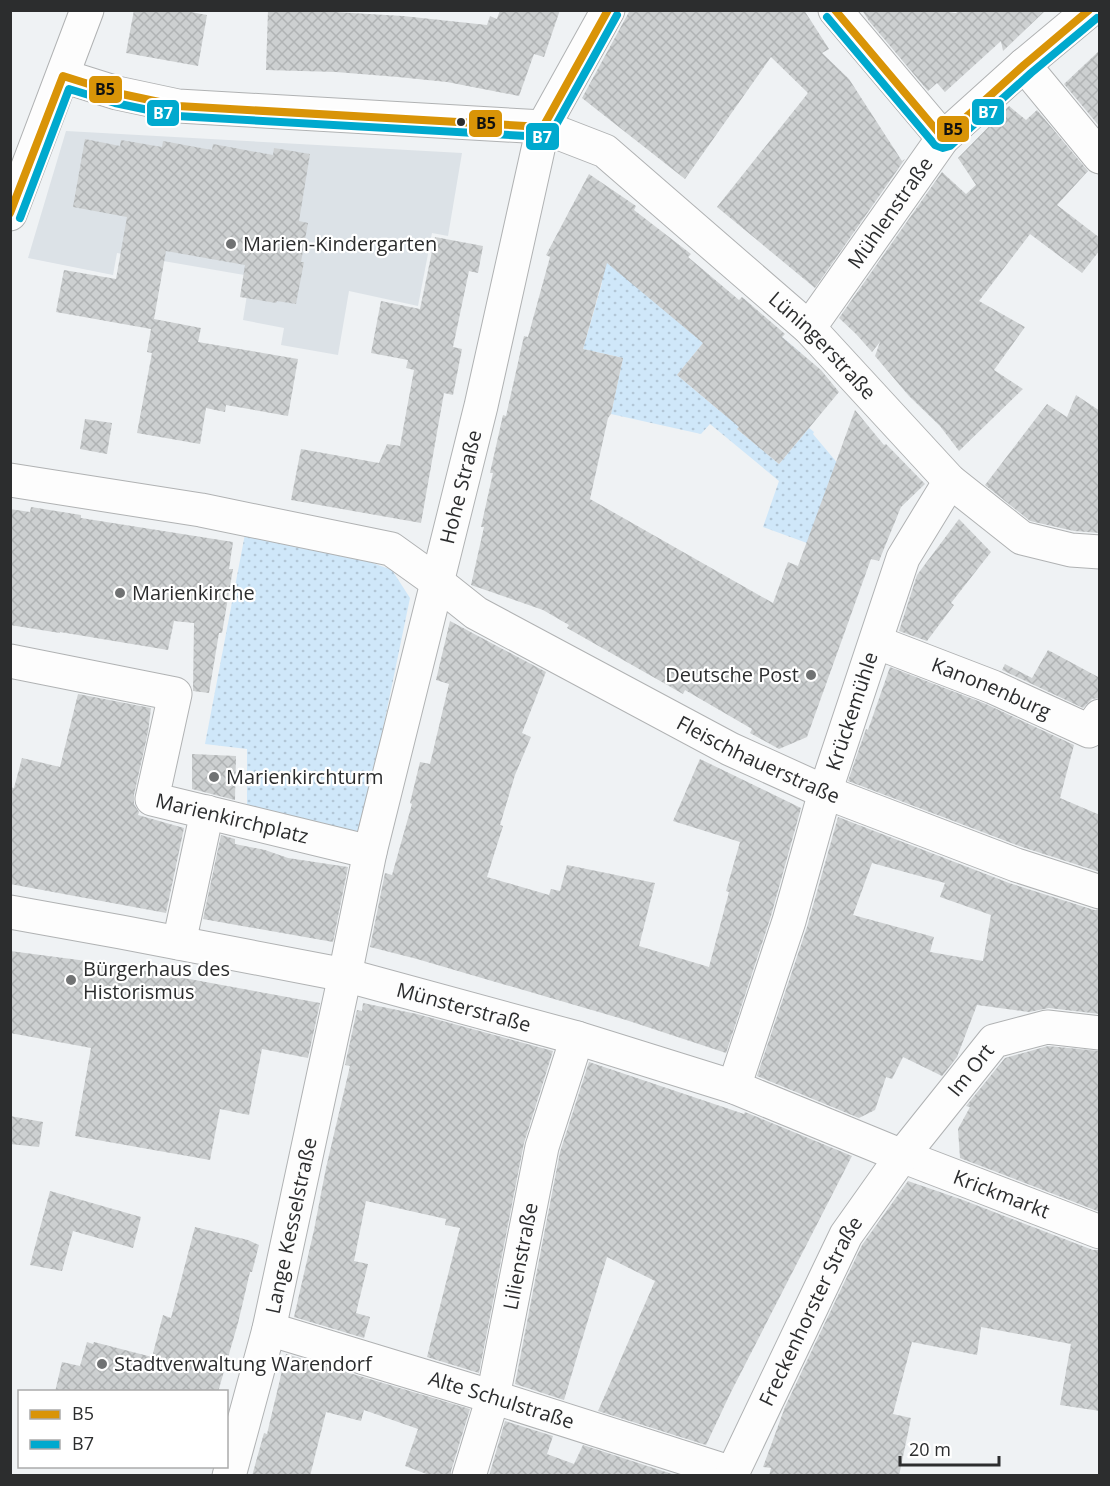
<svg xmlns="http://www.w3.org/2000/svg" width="1110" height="1486" font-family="'Open Sans',sans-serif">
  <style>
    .built { fill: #dce2e7 }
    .grass { fill: url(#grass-dots) }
    .building { fill: url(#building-cross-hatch); fill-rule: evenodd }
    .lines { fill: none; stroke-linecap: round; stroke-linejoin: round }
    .minor-casing { stroke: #b0b2b3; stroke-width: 35 }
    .minor { stroke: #fdfdfd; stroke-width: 33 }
    .bus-1-casing { stroke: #fff; stroke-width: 12 }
    .bus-2-casing { stroke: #fff; stroke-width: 12 }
    .bus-1 { stroke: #d99407; stroke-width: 8 }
    .bus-2 { stroke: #00a9ce; stroke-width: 8 }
    .bus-dot { fill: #2c2d2e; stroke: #fff; stroke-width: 2 }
    .poi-dot { fill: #707273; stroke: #fff; stroke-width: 2 }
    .labels { text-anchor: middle; stroke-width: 4.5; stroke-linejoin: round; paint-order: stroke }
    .street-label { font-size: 20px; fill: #2c2d2e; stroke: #fff }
    .poi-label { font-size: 20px; fill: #2c2d2e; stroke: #fff; text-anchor: start }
    .line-badge { stroke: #fff; stroke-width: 2 }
    .badge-label { font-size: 16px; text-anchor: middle; font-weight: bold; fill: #fff }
    .pale-badge-label { font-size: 16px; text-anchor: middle; font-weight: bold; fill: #111 }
  </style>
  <defs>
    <pattern id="grass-dots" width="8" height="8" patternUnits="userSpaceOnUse" patternTransform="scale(1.5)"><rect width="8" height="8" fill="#cfe7f9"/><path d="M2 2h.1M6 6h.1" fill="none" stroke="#b2c6d6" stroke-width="1.8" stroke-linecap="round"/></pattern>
    <pattern id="building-cross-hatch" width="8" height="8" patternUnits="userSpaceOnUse" patternTransform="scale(1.5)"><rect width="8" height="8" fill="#cdd0d1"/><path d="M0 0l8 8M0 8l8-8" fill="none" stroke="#b0b3b4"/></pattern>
  </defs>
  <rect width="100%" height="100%" fill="#eff2f4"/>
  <path class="built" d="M66,131L462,153L448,236L432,233L418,306L349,291L338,355L281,345L284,328L243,320L250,276L117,253L113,275L28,258Z"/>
  <g class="grass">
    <path d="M607,261L703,343L677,375L720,411L782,337L801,353L737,429L779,464L809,428L814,432L813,434L850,478L807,543L763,527L779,481L710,424L701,434L611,414L623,358L583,349L602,283L597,280Z"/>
    <path d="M245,534L356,557L392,570L410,598L361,835L247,809V749L205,744Z"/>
  </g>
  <g class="building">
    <path d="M134,10H180L207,15L198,66L126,53Z"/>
    <path d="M268,10L335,12L403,16L487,25L490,16L497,19L500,10H560L544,57L534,54L519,96L447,82L398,77L336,72L266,70Z"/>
    <path d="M630,10H804L829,49L822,53L849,79L902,161L905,159L815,288L717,207L808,93L771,57L685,179L582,98Z"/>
    <path d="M862,10H933L956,13L959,10H1046L1003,51L1001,41L945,92L937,83L928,91L869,21Z"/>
    <path d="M1100,50V127L1064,84Z"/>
    <path d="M1009,106L1026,120L1037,110L1088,171L1057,205L1100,238V250L1082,273L1030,234L979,301L1025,327L994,370L1023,389L959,451L940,426L909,396L875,356L880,342L872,352L856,334L839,318L942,172L966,194L976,185L958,158Z"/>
    <path d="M85,139L120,146L121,140L162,147L163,141L212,150L213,144L273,155L274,148L310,154L299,221L308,223L301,262H304L296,304L277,301L276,303L240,297L245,265L166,251L154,319L201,328L198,342L298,359L288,416L226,405L225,412L206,408L200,444L137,433L152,353L147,352L151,329L56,312L64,270L116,279L127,217L73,207Z"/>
    <path d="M589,174L636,206L634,210L691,254L688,257L739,300L742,297L785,334L782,337L821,370L839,392L779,464L737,429L739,427L677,375L703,343L607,263L583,349L623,358L611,414L608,418L590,499L773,603L788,562L798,566L855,410L884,445L886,444L925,484L901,507L879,561L871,559L807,737L779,749L750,733L752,729L685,690L683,694L567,628L569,625L543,610L471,585L484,527H481L493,473H490L503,415L506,416L524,336L528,337L550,257L546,255Z"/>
    <path d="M435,237L483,246L478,273L469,271L453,347L462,349L453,395L444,393L421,523L291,500L301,449L379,463L387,444L400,446L414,370L406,368L408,360L371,353L381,301L420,309Z"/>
    <path d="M1076,395L1100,411V533L1074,531L1030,521L985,485L1047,404L1067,417Z"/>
    <path d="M85,419L112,423L107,454L80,449Z"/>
    <path d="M31,507L81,515V518L233,542L229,569H233L222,633H219L209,693L193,691L194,623L174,621L168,650L60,632V633L10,625V509L30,512Z"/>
    <path d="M959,519L991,552L951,603L954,605L927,641L899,631L917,575Z"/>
    <path d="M450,621L546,672L522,733L531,737L515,775L500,825L503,826L487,877L549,895L551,889L560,891L567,865L655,883L639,946L709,967L729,892L726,891L740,842L673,821L700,759L801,808L771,916L726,1053L626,1020L417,959L370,947L385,873L392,875L412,804L410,803L420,762L430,764L449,684L436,680Z"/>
    <path d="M1048,650L1100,678V698L1092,699L1083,708L1002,670L1005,664L1032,678Z"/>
    <path d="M890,667L986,704L1074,745L1060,798L1100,815V872L1022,847L848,781L866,729L868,730Z"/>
    <path d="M78,694L151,708L148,732L134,795V804L139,812L138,815L184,828L166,913L10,884V787L14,788L22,758L60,767Z"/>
    <path d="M192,754L236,756L235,800L192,789Z"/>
    <path d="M838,817L1009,883L1094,910H1100V1014L1049,1008L1029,1012L977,1005L957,1057L942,1076L903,1057L892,1079L886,1077L875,1110L859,1118L757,1076L807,927ZM872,863L945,883L940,897L991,915L983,961L930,952L934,937L853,915Z"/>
    <path d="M221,835L235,839V844L265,850L288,858L348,867L333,942L203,919Z"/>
    <path d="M10,951L102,963L320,1003L308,1058L262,1049L249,1115L220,1109L210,1160L75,1136L91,1048L10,1033Z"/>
    <path d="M363,1003L417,1014L553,1051L524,1143L479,1373L427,1357L460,1228L445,1225L446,1219L366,1201L354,1261L368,1264L356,1313L370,1317L364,1338L294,1317L314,1230L326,1168L350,1066L345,1065L357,1010L362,1011Z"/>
    <path d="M1048,1046L1100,1051V1212L960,1158L958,1129L970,1107L966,1106L1005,1058Z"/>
    <path d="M589,1062L744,1114L745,1112L852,1156L730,1394L706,1445L598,1411L655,1281L607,1257L564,1400L515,1384L560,1152Z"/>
    <path d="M10,1116L43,1122L39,1147L10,1144Z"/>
    <path d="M908,1181L963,1200L1093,1250H1100V1411L1060,1405L1071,1344L981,1327L977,1355L912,1342L893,1414L911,1418L899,1476H769L771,1468L763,1467L785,1407L862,1245Z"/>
    <path d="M50,1191L141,1217L133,1248L73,1231L62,1271L30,1265Z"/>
    <path d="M195,1227L248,1240L259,1245L252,1272H250L238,1323L218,1392H55L62,1362L80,1366L87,1342L93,1344L94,1342L152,1357L163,1315L171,1318Z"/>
    <path d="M286,1354L470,1409L451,1471V1476H432L405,1466L418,1429L364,1410L361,1421L326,1412L310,1476H252L264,1433L267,1434Z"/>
    <path d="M505,1421L553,1436L547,1454L574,1464L583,1445L678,1476H489Z"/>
  </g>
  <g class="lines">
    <g class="minor-casing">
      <g id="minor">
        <path d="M835,10L943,138"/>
        <path d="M1024,65L1100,157"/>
        <path id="s1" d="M63,76L117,93L178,106L543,127L605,151L809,328L950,481L1022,538L1071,550L1100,552"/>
        <path d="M10,214L87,10"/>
        <path id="s2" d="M809,328L943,138L1024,65L1090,10"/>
        <path id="s3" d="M10,480L201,510L391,549L437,582L476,613L730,749L825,792L1016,865L1100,892"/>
        <path id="s4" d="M876,642L993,687L1089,731L1100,716"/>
        <path id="s5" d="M10,661L175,694L152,799L370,852"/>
        <path id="s6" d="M10,912L121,932L345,975L577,1038L734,1087L902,1156L1100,1232"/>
        <path d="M179,943L207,812"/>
        <path id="s7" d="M734,1087L789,921L825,792L903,558L950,481"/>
        <path id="s8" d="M269,1329L493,1397L732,1473"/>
        <path id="s9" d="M229,1476L269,1329L345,975L370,852L481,406L543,127L608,10"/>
        <path id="s10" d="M469,1476L493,1397L542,1147L577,1038"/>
        <path id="s11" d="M731,1476L846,1235L902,1156L994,1041L1047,1027L1100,1033"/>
      </g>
    </g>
    <use href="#minor" class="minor"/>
    <g class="bus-1-casing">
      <g id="bus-1">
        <path d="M835,10L943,138L1024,65L1089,10"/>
        <path d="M10,213L63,76L117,93L178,106L543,127L608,10"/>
      </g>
    </g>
    <g class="bus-2-casing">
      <g id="bus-2">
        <path d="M827,17L935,145L943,148L950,146L1031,73L1097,18"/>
        <path d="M20,218L69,89L115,103L177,116L545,137L549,135L552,132L617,15"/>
      </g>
    </g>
    <use href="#bus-1" class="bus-1"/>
    <use href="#bus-2" class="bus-2"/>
  </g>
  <circle class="bus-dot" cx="461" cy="122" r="5"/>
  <g class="poi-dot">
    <circle cx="231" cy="244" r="6"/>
    <circle cx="120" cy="593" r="6"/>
    <circle cx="811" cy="675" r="6"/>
    <circle cx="214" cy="777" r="6"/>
    <circle cx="71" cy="980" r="6"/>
    <circle cx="102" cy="1364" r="6"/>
  </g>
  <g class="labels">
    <g class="street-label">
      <text dy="7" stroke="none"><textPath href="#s2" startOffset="141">Mühlenstraße</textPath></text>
      <text dy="7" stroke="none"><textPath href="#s1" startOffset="843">Lüningerstraße</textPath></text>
      <text dy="7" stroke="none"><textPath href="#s9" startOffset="1016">Hohe Straße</textPath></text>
      <text dy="7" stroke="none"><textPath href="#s4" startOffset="124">Kanonenburg</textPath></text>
      <text dy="7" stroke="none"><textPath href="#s7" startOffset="394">Krückemühle</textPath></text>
      <text dy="7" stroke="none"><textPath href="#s3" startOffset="812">Fleischhauerstraße</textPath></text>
      <text dy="7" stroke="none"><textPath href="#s5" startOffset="358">Marienkirchplatz</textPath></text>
      <text dy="7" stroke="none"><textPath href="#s6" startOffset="464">Münsterstraße</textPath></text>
      <text dy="7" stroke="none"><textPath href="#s11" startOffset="474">Im Ort</textPath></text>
      <text dy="7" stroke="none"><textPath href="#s6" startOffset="1034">Krickmarkt</textPath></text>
      <text dy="7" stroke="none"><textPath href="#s9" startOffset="258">Lange Kesselstraße</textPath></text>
      <text dy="7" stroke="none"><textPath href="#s10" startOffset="226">Lilienstraße</textPath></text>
      <text dy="7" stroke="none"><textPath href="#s11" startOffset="183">Freckenhorster Straße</textPath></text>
      <text dy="7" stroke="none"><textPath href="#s8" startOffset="243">Alte Schulstraße</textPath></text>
    </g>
    <g class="poi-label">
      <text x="243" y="251">Marien-Kindergarten</text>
      <text x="132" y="600">Marienkirche</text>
      <text x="799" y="682" text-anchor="end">Deutsche Post</text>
      <text x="226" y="784">Marienkirchturm</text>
      <text x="83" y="976">Bürgerhaus des<tspan x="83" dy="23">Historismus</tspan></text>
      <text x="114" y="1371">Stadtverwaltung Warendorf</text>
    </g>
  </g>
  <g class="line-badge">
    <rect x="88" y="75" width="35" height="29" rx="6" fill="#d99407"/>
    <rect x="971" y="98" width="34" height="28" rx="6" fill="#00a9ce"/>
    <rect x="146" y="99" width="34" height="28" rx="6" fill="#00a9ce"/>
    <rect x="468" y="109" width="35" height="29" rx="6" fill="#d99407"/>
    <rect x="936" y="115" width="34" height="28" rx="6" fill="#d99407"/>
    <rect x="525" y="122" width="35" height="29" rx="6" fill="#00a9ce"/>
  </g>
  <g class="badge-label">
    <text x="988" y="118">B7</text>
    <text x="163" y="119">B7</text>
    <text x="542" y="143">B7</text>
  </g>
  <g class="pale-badge-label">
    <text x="105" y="95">B5</text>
    <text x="486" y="129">B5</text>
    <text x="953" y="135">B5</text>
  </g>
  <rect width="1110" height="1486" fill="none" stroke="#2c2d2e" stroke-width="24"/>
  <rect x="18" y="1390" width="210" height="78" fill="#ffffff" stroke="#ababab" stroke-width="1.5"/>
  <rect x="30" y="1410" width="30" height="9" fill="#d99407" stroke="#ababab" stroke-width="1.5"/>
  <text x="72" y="1420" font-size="18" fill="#2c2d2e">B5</text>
  <rect x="30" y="1440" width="30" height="9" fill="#00a9ce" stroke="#ababab" stroke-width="1.5"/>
  <text x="72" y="1450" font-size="18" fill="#2c2d2e">B7</text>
  <path d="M900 1456v9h99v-9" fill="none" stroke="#2c2d2e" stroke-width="3"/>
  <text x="909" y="1456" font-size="18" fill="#2c2d2e" stroke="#ffffff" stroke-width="4.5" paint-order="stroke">20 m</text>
</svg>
